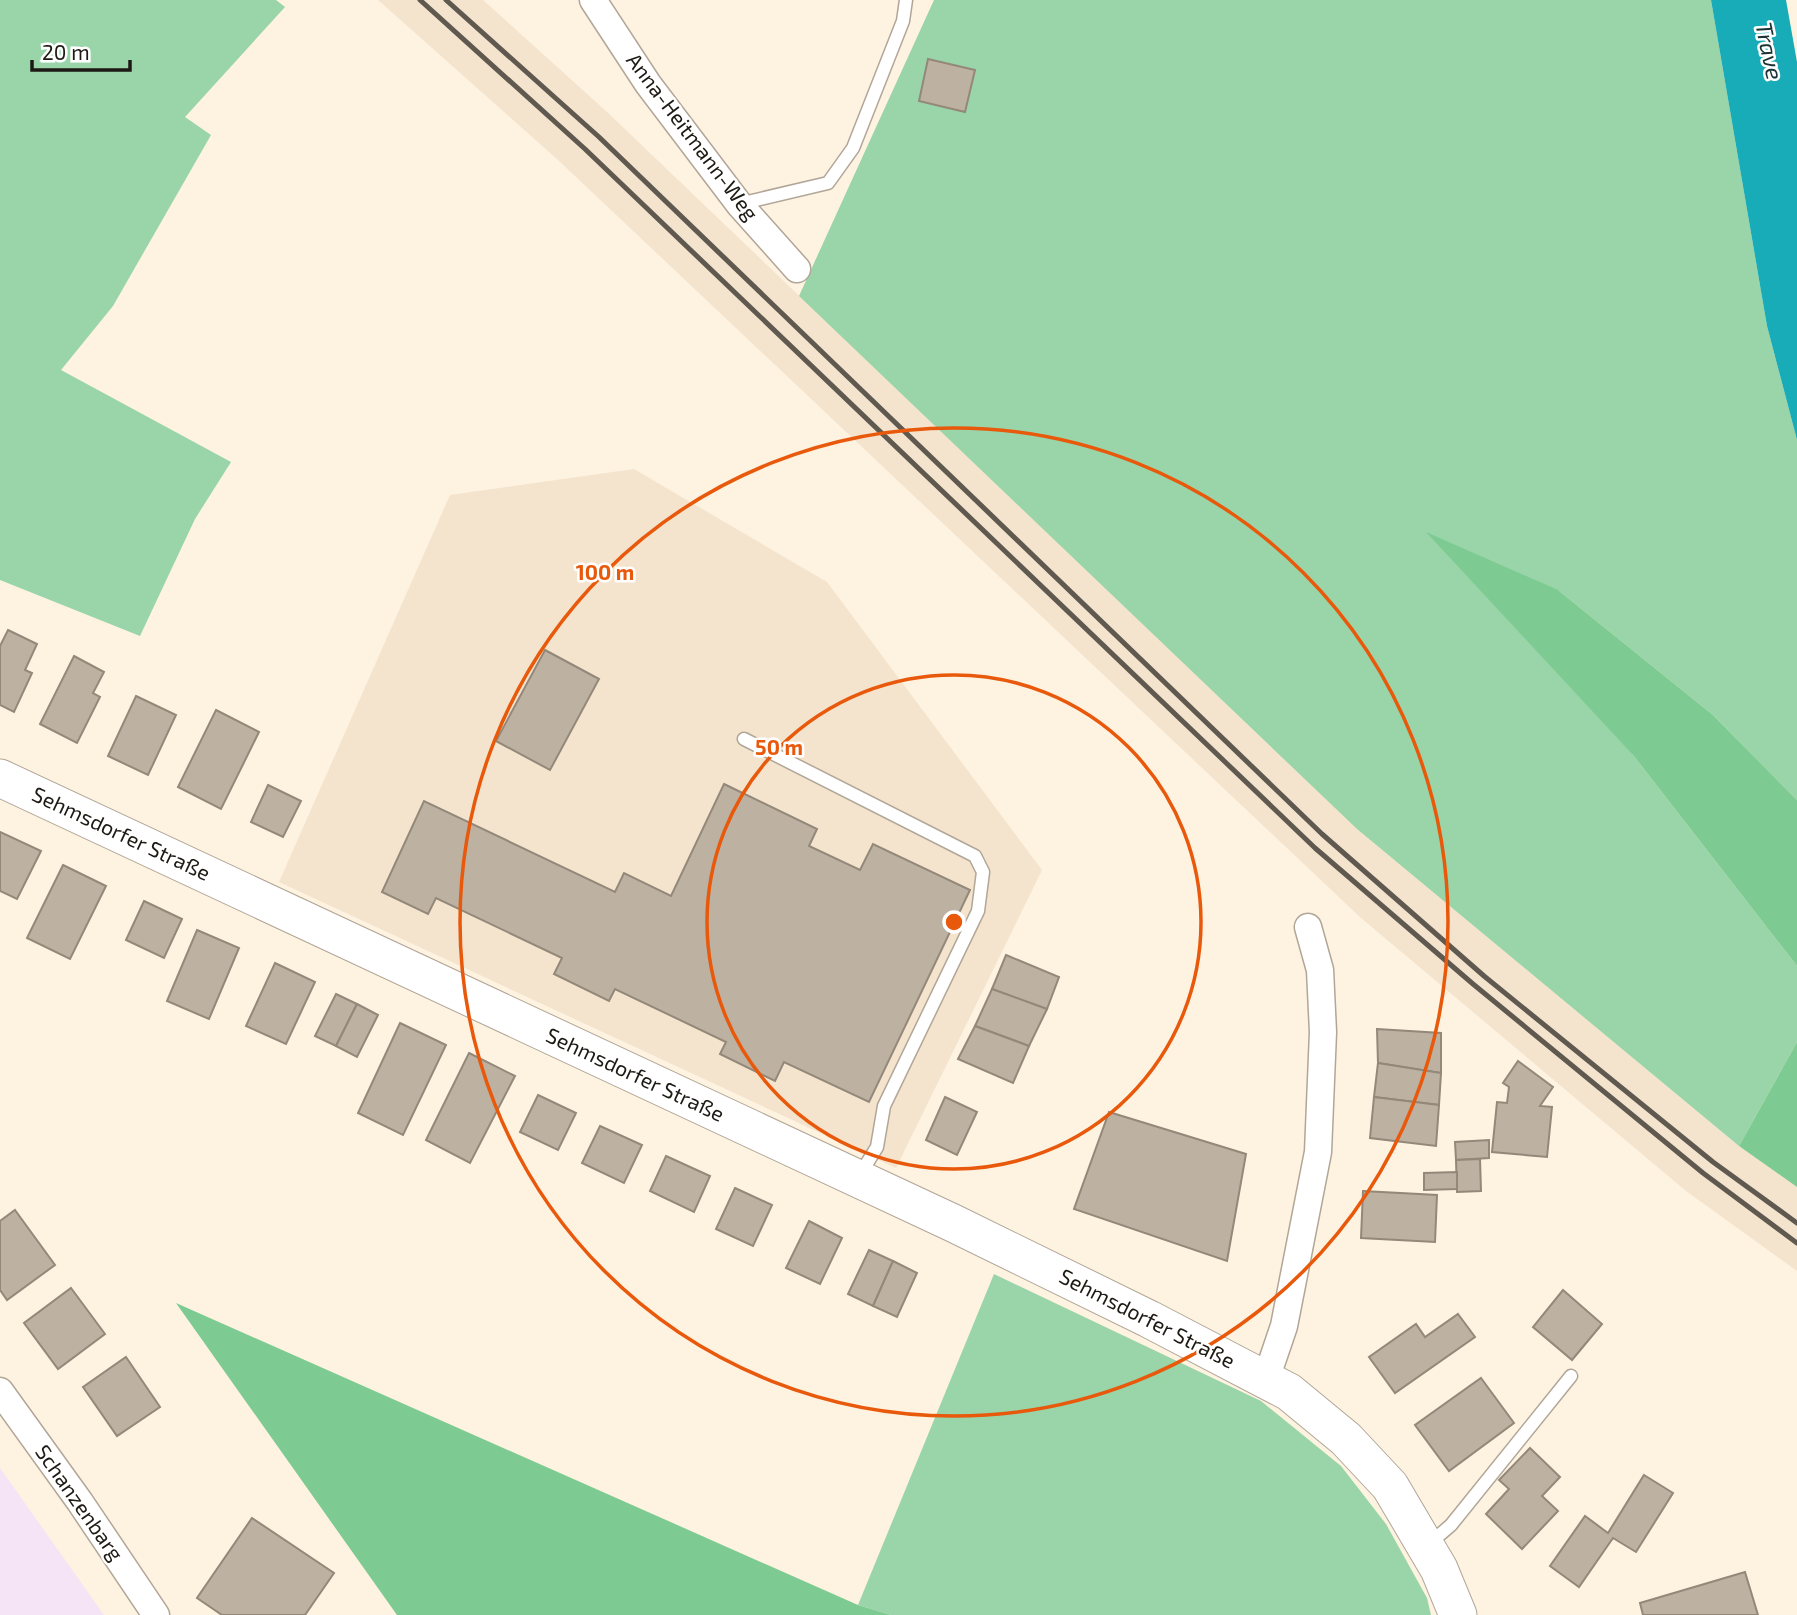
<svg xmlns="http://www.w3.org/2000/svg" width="1797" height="1615" font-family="'Exo 2',sans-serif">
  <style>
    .built { fill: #f4e4cd }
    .education { fill: #f4e4f6 }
    .green { fill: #99d5a8 }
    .forest { fill: #7dcb92 }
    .water { fill: #18acb9 }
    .building { fill: #bdb2a2; stroke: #938879; stroke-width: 2 }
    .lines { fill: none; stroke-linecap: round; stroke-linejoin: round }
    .service-casing { stroke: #b1a697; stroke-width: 15 }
    .minor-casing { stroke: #b1a697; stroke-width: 29 }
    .secondary-casing { stroke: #b1a697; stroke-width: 39 }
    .service { stroke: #fff; stroke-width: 12 }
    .minor { stroke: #fff; stroke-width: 26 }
    .secondary { stroke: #fff; stroke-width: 37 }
    .rail { stroke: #605950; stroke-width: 5 }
    .ring { fill: none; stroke: #e8590c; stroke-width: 3.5 }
    .labels { text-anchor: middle; stroke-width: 5; stroke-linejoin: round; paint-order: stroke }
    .street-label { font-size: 21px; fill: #1d1913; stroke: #fff }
    .water-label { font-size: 23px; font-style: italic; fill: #1b3133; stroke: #fff }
    .centre { fill: #e8590c; stroke: #fff; stroke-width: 3.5 }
    .ring-label { font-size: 21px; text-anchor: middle; font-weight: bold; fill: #e8590c; stroke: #fff; stroke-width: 5; stroke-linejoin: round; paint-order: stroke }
  </style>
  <rect width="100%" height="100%" fill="#fef2e1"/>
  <g class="built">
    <path d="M378,0H483L606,111L1357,829L1739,1146L1797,1187V1271L1686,1191L1361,918L558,160Z"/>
    <path d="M634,469L827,582L1042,870L896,1168L279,882L450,495Z"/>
  </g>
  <path class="education" d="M0,1468L104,1615H0Z"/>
  <g class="green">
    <path d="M0,0H276L285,7L185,117L211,135L113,306L61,370L231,462L195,519L140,636L0,580Z"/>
    <path d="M934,0H1711L1767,326L1797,440V800L1713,715L1558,590L1633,755L1797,966V1042L1739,1146L1357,829L799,296Z"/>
    <path d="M994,1274L1261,1401L1341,1466L1386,1524L1427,1598L1431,1615H891L858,1605Z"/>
  </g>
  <g class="forest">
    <path d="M1426,532L1558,590L1713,715L1797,800V966L1633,755Z"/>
    <path d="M1797,1042V1187L1739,1146Z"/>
    <path d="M176,1303L858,1605L891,1615H397Z"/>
  </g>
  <path class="water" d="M1711,0H1786L1797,62V440L1767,326Z"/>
  <g class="building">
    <path d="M928,59L975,70L965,112L919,101Z"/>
    <path d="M8,630L37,644L25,670L32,673L14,712L0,705V646Z"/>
    <path d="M545,650L599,679L550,770L496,741Z"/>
    <path d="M74,656L104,672L93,693L100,697L77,743L40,724Z"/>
    <path d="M136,696L176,715L148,775L108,756Z"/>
    <path d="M216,710L259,732L221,809L178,787Z"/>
    <path d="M724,784L817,829L809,846L860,870L873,844L970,890L869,1102L784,1062L775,1081L720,1054L726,1042L615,989L609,1001L554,974L562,958L436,898L428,914L382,892L424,801L615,892L624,873L671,896Z"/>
    <path d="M268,785L301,801L283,837L251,822Z"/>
    <path d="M0,832L41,851L17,899L0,891Z"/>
    <path d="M63,865L106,886L70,959L27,938Z"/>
    <path d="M144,901L182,919L164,958L126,940Z"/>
    <path d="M197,930L239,948L209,1019L167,1001Z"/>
    <path d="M1006,955L1059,977L1047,1009L992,989Z"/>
    <path d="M275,963L315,982L286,1044L246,1026Z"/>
    <path d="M992,989L1047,1009L1029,1046L975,1026Z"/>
    <path d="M336,994L357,1004L336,1046L315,1036Z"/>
    <path d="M357,1004L378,1015L357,1057L336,1046Z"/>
    <path d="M400,1023L446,1045L403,1135L358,1113Z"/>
    <path d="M975,1026L1029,1046L1013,1083L958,1059Z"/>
    <path d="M1377,1029L1441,1033V1073L1378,1063Z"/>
    <path d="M469,1053L515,1076L470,1163L426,1140Z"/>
    <path d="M1518,1061L1553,1087L1540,1106L1552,1107L1547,1157L1492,1152L1497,1102L1507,1103L1509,1087L1503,1083Z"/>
    <path d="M1378,1063L1441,1073L1439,1105L1374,1097Z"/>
    <path d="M538,1095L576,1113L558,1150L520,1132Z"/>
    <path d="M945,1097L977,1112L957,1155L926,1140Z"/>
    <path d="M1374,1097L1439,1105L1436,1146L1370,1138Z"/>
    <path d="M1109,1112L1246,1154L1227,1261L1074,1209Z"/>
    <path d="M600,1126L642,1145L624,1183L582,1163Z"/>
    <path d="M1489,1140V1158L1456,1160L1455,1142Z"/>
    <path d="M666,1156L710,1176L694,1212L650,1191Z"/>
    <path d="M1480,1159L1481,1191L1457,1192L1456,1160Z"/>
    <path d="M1457,1172V1189L1424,1190V1173Z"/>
    <path d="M735,1188L772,1205L753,1246L716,1229Z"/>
    <path d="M1363,1191L1437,1195L1435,1242L1361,1238Z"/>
    <path d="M15,1210L55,1265L7,1300L0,1290V1221Z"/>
    <path d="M809,1221L842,1238L820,1284L786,1268Z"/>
    <path d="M869,1250L893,1261L873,1306L848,1294Z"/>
    <path d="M893,1261L917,1273L897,1317L873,1306Z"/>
    <path d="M71,1288L105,1334L58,1369L24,1323Z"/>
    <path d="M1563,1290L1602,1324L1572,1360L1533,1327Z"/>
    <path d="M1458,1314L1475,1337L1395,1393L1369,1357L1416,1324L1425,1337Z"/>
    <path d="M126,1357L160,1407L117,1436L83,1387Z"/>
    <path d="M1481,1378L1514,1423L1449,1471L1415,1425Z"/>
    <path d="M1530,1448L1560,1477L1542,1496L1558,1511L1522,1549L1486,1514L1509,1489L1499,1480Z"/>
    <path d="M1644,1475L1673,1493L1636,1552L1613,1538L1579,1587L1550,1566L1585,1516L1608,1533Z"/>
    <path d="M252,1518L334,1573L305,1615H222L197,1598Z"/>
    <path d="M1745,1572L1758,1615H1643L1640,1603Z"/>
  </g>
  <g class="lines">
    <g class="service-casing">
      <g id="service">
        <path d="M739,204L828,183L853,148L903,21L906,0"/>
        <path d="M744,739L975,856L983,872L978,911L884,1106L877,1147L859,1176"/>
        <path d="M1429,1544L1451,1525L1571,1376"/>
      </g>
    </g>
    <g class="minor-casing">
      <g id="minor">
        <path d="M593,0L648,84L739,204L797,269"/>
        <path d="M1266,1379L1284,1326L1318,1152L1323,1032L1320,970L1308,927"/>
        <path d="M0,1391L80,1502L156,1615"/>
      </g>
    </g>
    <g class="secondary-casing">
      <path id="secondary" d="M0,778L953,1223L1149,1319L1289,1392L1346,1439L1390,1486L1439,1569L1458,1615"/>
    </g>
    <use href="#service" class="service"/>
    <use href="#minor" class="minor"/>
    <use href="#secondary" class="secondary"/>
    <g class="rail">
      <path d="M420,0L585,149L1315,848L1473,984L1703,1173L1797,1243"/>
      <path d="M446,0L599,137L1322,834L1484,976L1713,1162L1797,1223"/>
    </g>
  </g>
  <g class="ring">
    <circle cx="954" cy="922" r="247"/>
    <circle cx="954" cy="922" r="494"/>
  </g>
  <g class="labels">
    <g class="street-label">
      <text transform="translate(692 137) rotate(53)" y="7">Anna-Heitmann-Weg</text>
      <text transform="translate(121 834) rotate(25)" y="7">Sehmsdorfer Straße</text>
      <text transform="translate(635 1075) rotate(25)" y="7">Sehmsdorfer Straße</text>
      <text transform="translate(1147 1319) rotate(27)" y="7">Sehmsdorfer Straße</text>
      <text transform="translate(79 1503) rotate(55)" y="7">Schanzenbarg</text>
    </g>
    <g class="water-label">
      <text transform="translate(1769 51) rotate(78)" y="8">Trave</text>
    </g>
  </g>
  <circle cx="954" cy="922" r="10" class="centre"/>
  <g class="ring-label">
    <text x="605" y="580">100 m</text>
    <text x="779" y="755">50 m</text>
  </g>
  <path d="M32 60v10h98v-10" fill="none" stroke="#1d1913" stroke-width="3.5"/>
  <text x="42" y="60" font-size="21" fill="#1d1913" stroke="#ffffff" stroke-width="5" paint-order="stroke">20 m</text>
</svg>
